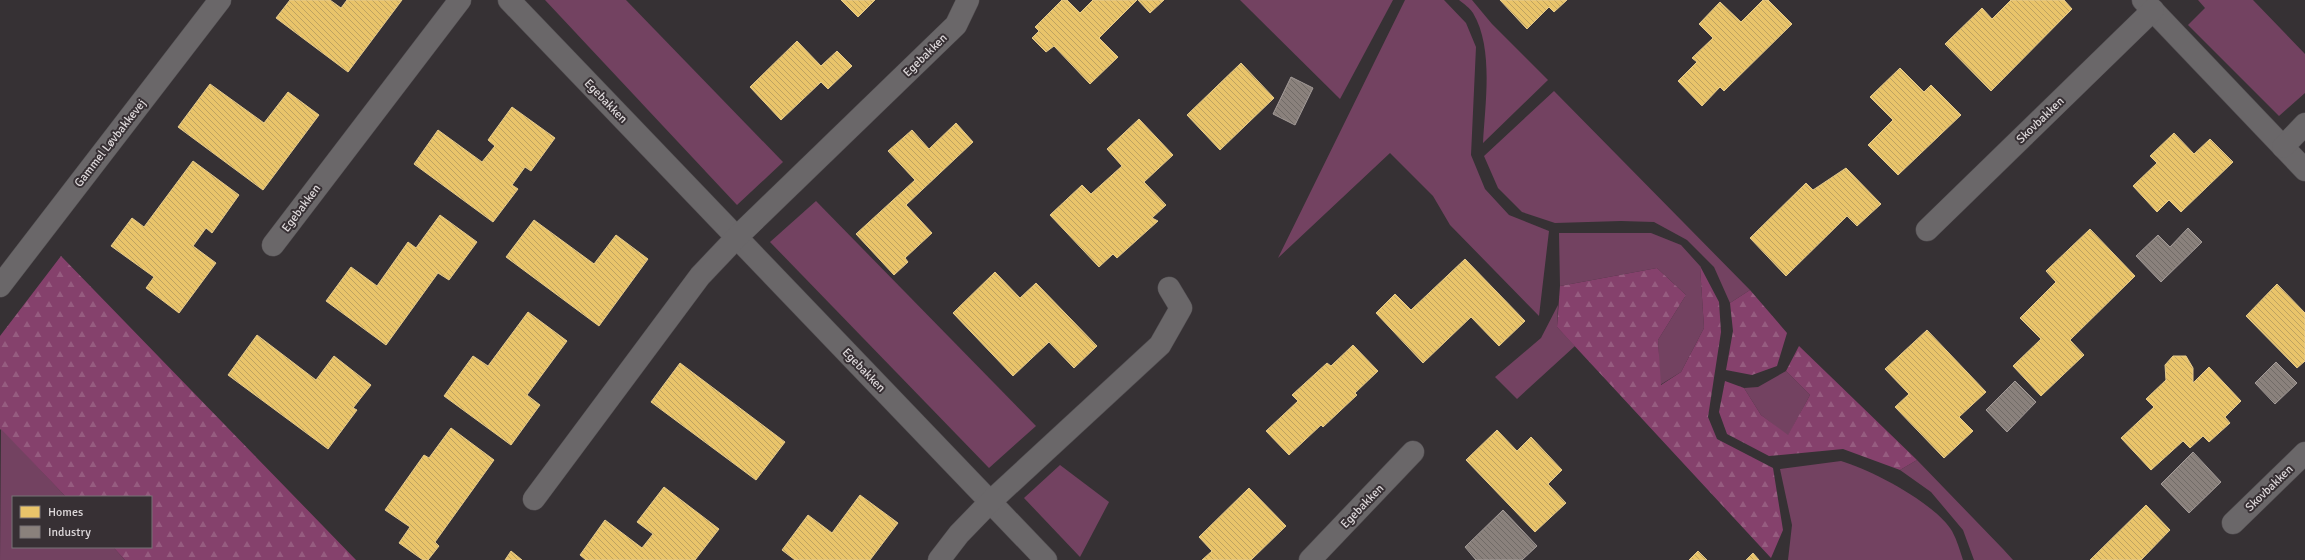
<svg xmlns="http://www.w3.org/2000/svg" width="2305" height="560" font-family="Signika,sans-serif">
  <style>
    .green { fill: #734261 }
    .forest { fill: url(#forest-firs) }
    .homes { fill: url(#homes-back-hatch); stroke: #e5ca8c }
    .industry { fill: url(#industry-back-hatch); stroke: #a39b98 }
    .lines { fill: none; stroke-linecap: round; stroke-linejoin: round }
    .minor-casing { stroke: #534f52; stroke-width: 23 }
    .minor { stroke: #6a6769; stroke-width: 22 }
    .labels { text-anchor: middle; stroke-width: 4; stroke-linejoin: round; paint-order: stroke }
    .street-label { font-size: 12px; fill: #ddd8da; stroke: #373034 }
  </style>
  <defs>
    <pattern id="forest-firs" width="22" height="20" patternUnits="userSpaceOnUse"><rect width="22" height="20" fill="#85416c"/><path d="M5 1l3.5 6h-7zM16 11l3.5 6h-7z" fill="#965c80"/></pattern>
    <pattern id="homes-back-hatch" width="6" height="6" patternUnits="userSpaceOnUse"><rect width="6" height="6" fill="#e9c46a"/><path d="M-1 5l2 2M0 0l6 6M5-1l2 2" fill="none" stroke="#bfa360"/></pattern>
    <pattern id="industry-back-hatch" width="6" height="6" patternUnits="userSpaceOnUse"><rect width="6" height="6" fill="#8a817c"/><path d="M-1 5l2 2M0 0l6 6M5-1l2 2" fill="none" stroke="#716b67"/></pattern>
  </defs>
  <rect width="100%" height="100%" fill="#363134"/>
  <g class="green">
    <path d="M545,0H626L783,162L737,205Z"/>
    <path d="M1240,0H1393L1340,99Z"/>
    <path d="M1405,0H1444L1466,23L1476,47L1471,155L1485,189L1509,215L1549,231L1539,316L1450,225L1433,196L1390,153L1278,258Z"/>
    <path d="M1459,0H1472L1492,24L1548,80L1483,143C1485,104 1494,48 1473,13C1470,8 1464,4 1459,0Z"/>
    <path d="M2198,0H2253L2305,54V93L2279,116L2188,25L2205,8Z"/>
    <path d="M1554,91L1750,290L1730,303L1714,267L1687,240L1654,222L1621,221L1555,223L1522,212L1498,188L1484,156Z"/>
    <path d="M816,201L1036,426L989,468L770,242Z"/>
    <path d="M1559,233H1651L1681,245L1700,266L1704,328L1681,372L1660,385L1658,340L1686,295L1657,268L1560,286Z"/>
    <path d="M1558,305L1557,327L1575,346L1517,399L1495,377L1541,338Z"/>
    <path d="M1786,371L1810,395L1788,436L1761,415L1744,388L1758,387Z"/>
    <path d="M1,428L66,497H13V547H113L125,560H0Z"/>
    <path d="M1917,460L2003,549L2013,560H1974L1963,530L1931,492L1900,470Z"/>
    <path d="M1841,461C1872,470 1936,504 1952,531C1957,540 1960,551 1963,560H1788L1792,525L1780,469Z"/>
    <path d="M1060,465L1109,502L1080,557L1024,498Z"/>
  </g>
  <g class="forest">
    <path d="M61,256L356,560H125L113,547H151V497H66L1,429L0,430V336Z"/>
    <path d="M1700,266L1719,302L1721,332L1708,417L1717,439L1773,468L1783,530L1771,558L1557,327L1560,286L1657,268L1686,295L1658,340L1661,385L1681,372L1704,328Z"/>
    <path d="M1750,290L1787,333L1777,366L1752,375L1726,370L1733,331L1730,303Z"/>
    <path d="M1799,346L1917,460L1900,470L1843,449L1769,456L1727,434L1719,412L1725,381L1744,388L1761,415L1788,435L1810,395L1786,371Z"/>
  </g>
  <g class="homes">
    <path d="M290,0H330L341,8L347,0H402L348,72L276,18Z"/>
    <path d="M841,0H875L858,17Z"/>
    <path d="M1062,0H1067L1080,13L1093,0H1137L1099,38L1118,57L1090,84L1054,46L1046,52L1032,38L1039,31L1035,27Z"/>
    <path d="M1138,0H1164L1150,13Z"/>
    <path d="M1500,0H1567L1554,12L1549,7L1527,29Z"/>
    <path d="M1763,0H1768L1792,24L1724,91L1720,87L1702,106L1678,81L1697,62L1692,58L1713,38L1699,24L1720,2L1741,22Z"/>
    <path d="M2011,0H2064L2072,9L1991,91L1945,44L1982,8L1992,19Z"/>
    <path d="M797,41L821,66L837,51L852,66L828,89L821,82L781,120L750,87Z"/>
    <path d="M1241,63L1274,98L1220,150L1187,115Z"/>
    <path d="M1900,68L1924,92L1931,85L1961,115L1898,175L1868,145L1893,120L1870,97Z"/>
    <path d="M210,84L264,123L288,92L319,115L263,190L178,127Z"/>
    <path d="M512,107L555,138L531,171L525,167L512,185L518,189L493,222L414,164L438,130L482,162L495,146L488,140Z"/>
    <path d="M1139,119L1173,155L1144,182L1166,205L1152,218L1158,221L1117,258L1113,254L1099,267L1050,215L1082,185L1091,194L1122,166L1107,149Z"/>
    <path d="M956,123L973,142L906,205L932,233L905,258L908,262L894,275L856,234L915,180L888,151L912,130L929,149Z"/>
    <path d="M2174,133L2194,154L2210,139L2233,162L2181,212L2169,200L2157,212L2133,186L2157,163L2150,156Z"/>
    <path d="M193,161L239,195L212,233L206,228L193,246L216,263L179,313L146,288L154,277L111,246L132,218L144,227Z"/>
    <path d="M1846,168L1881,204L1857,226L1847,216L1786,276L1750,238L1806,183L1813,190Z"/>
    <path d="M440,215L477,242L449,280L438,273L386,345L326,301L351,267L377,286L408,242L416,248Z"/>
    <path d="M534,220L594,264L616,235L648,259L599,326L506,257Z"/>
    <path d="M2090,229L2135,276L2070,340L2084,355L2041,396L2013,366L2041,339L2020,318L2056,282L2046,271Z"/>
    <path d="M1465,259L1525,321L1499,346L1471,317L1423,363L1376,313L1395,294L1411,310Z"/>
    <path d="M995,272L1020,298L1036,283L1097,346L1074,368L1049,342L1013,376L953,313Z"/>
    <path d="M2277,284L2305,313V361L2297,368L2246,316Z"/>
    <path d="M528,312L567,341L527,395L540,405L511,445L444,396L473,356L488,366Z"/>
    <path d="M1927,330L1986,392L1959,417L1973,431L1944,458L1895,407L1909,394L1885,369Z"/>
    <path d="M257,335L316,380L334,356L371,385L353,408L357,410L328,449L228,375Z"/>
    <path d="M1353,345L1378,371L1355,393L1357,395L1323,427L1321,425L1289,455L1266,431L1298,401L1292,395L1327,363L1331,366Z"/>
    <path d="M2173,356H2186L2193,368V383L2209,367L2241,401L2225,417L2230,423L2209,442L2203,436L2190,448L2183,441L2151,470L2121,438L2154,407L2146,399L2166,380L2165,365Z"/>
    <path d="M680,363L785,442L756,480L651,402Z"/>
    <path d="M451,428L494,460L435,542L439,546L428,560H423L399,543L410,527L385,510L424,455L429,458Z"/>
    <path d="M1497,430L1517,451L1531,437L1562,470L1548,484L1566,503L1535,532L1466,460Z"/>
    <path d="M664,487L719,529L695,560H586L580,555L605,520L642,548L653,534L637,522Z"/>
    <path d="M1249,488L1286,526L1251,560H1202L1212,551L1199,537Z"/>
    <path d="M860,495L898,523L870,560H795L782,550L808,515L832,533Z"/>
    <path d="M2146,505L2170,530L2141,560H2090Z"/>
    <path d="M511,551L522,560H505Z"/>
    <path d="M1698,551L1707,560H1689Z"/>
    <path d="M1753,553L1759,560H1746Z"/>
  </g>
  <g class="industry">
    <path d="M1291,77L1313,88L1295,125L1273,114Z"/>
    <path d="M2188,228L2202,242L2161,282L2136,256L2158,235L2170,247Z"/>
    <path d="M2276,362L2297,383L2275,404L2255,383Z"/>
    <path d="M2015,381L2036,402L2007,432L1986,410Z"/>
    <path d="M2193,452L2221,482L2189,513L2161,484Z"/>
    <path d="M1503,510L1537,546L1522,560H1476L1465,547Z"/>
  </g>
  <g class="lines">
    <g class="minor-casing">
      <g id="minor">
        <path d="M509,0L1046,560"/>
        <path d="M2143,0L2305,170"/>
        <path d="M2283,147L2305,124"/>
        <path d="M1927,230L2153,10"/>
        <path d="M273,245L460,0"/>
        <path d="M0,286L220,0"/>
        <path d="M534,499L700,276L737,237L956,25L968,0"/>
        <path d="M2233,523L2305,453"/>
        <path d="M939,560L959,534L990,502L1160,345L1181,308L1169,288"/>
        <path d="M1310,560L1413,452"/>
      </g>
    </g>
    <use href="#minor" class="minor"/>
  </g>
  <g class="labels">
    <g class="street-label">
      <text transform="translate(925 55) rotate(-44)" y="4">Egebakken</text>
      <text transform="translate(606 101) rotate(46)" y="4">Egebakken</text>
      <text transform="translate(2040 120) rotate(-44)" y="4">Skovbakken</text>
      <text transform="translate(110 143) rotate(-52)" y="4">Gammel Løvbakkevej</text>
      <text transform="translate(301 208) rotate(-53)" y="4">Egebakken</text>
      <text transform="translate(864 370) rotate(46)" y="4">Egebakken</text>
      <text transform="translate(2269 488) rotate(-44)" y="4">Skovbakken</text>
      <text transform="translate(1362 506) rotate(-46)" y="4">Egebakken</text>
    </g>
  </g>
  <rect x="12" y="496" width="140" height="52" fill="#373034" stroke="#797376"/>
  <rect x="20" y="506" width="20" height="12" fill="#e9c46a" stroke="#797376"/>
  <text x="48" y="516" font-size="12" fill="#ddd8da">Homes</text>
  <rect x="20" y="526" width="20" height="12" fill="#8a817c" stroke="#797376"/>
  <text x="48" y="536" font-size="12" fill="#ddd8da">Industry</text>
</svg>
